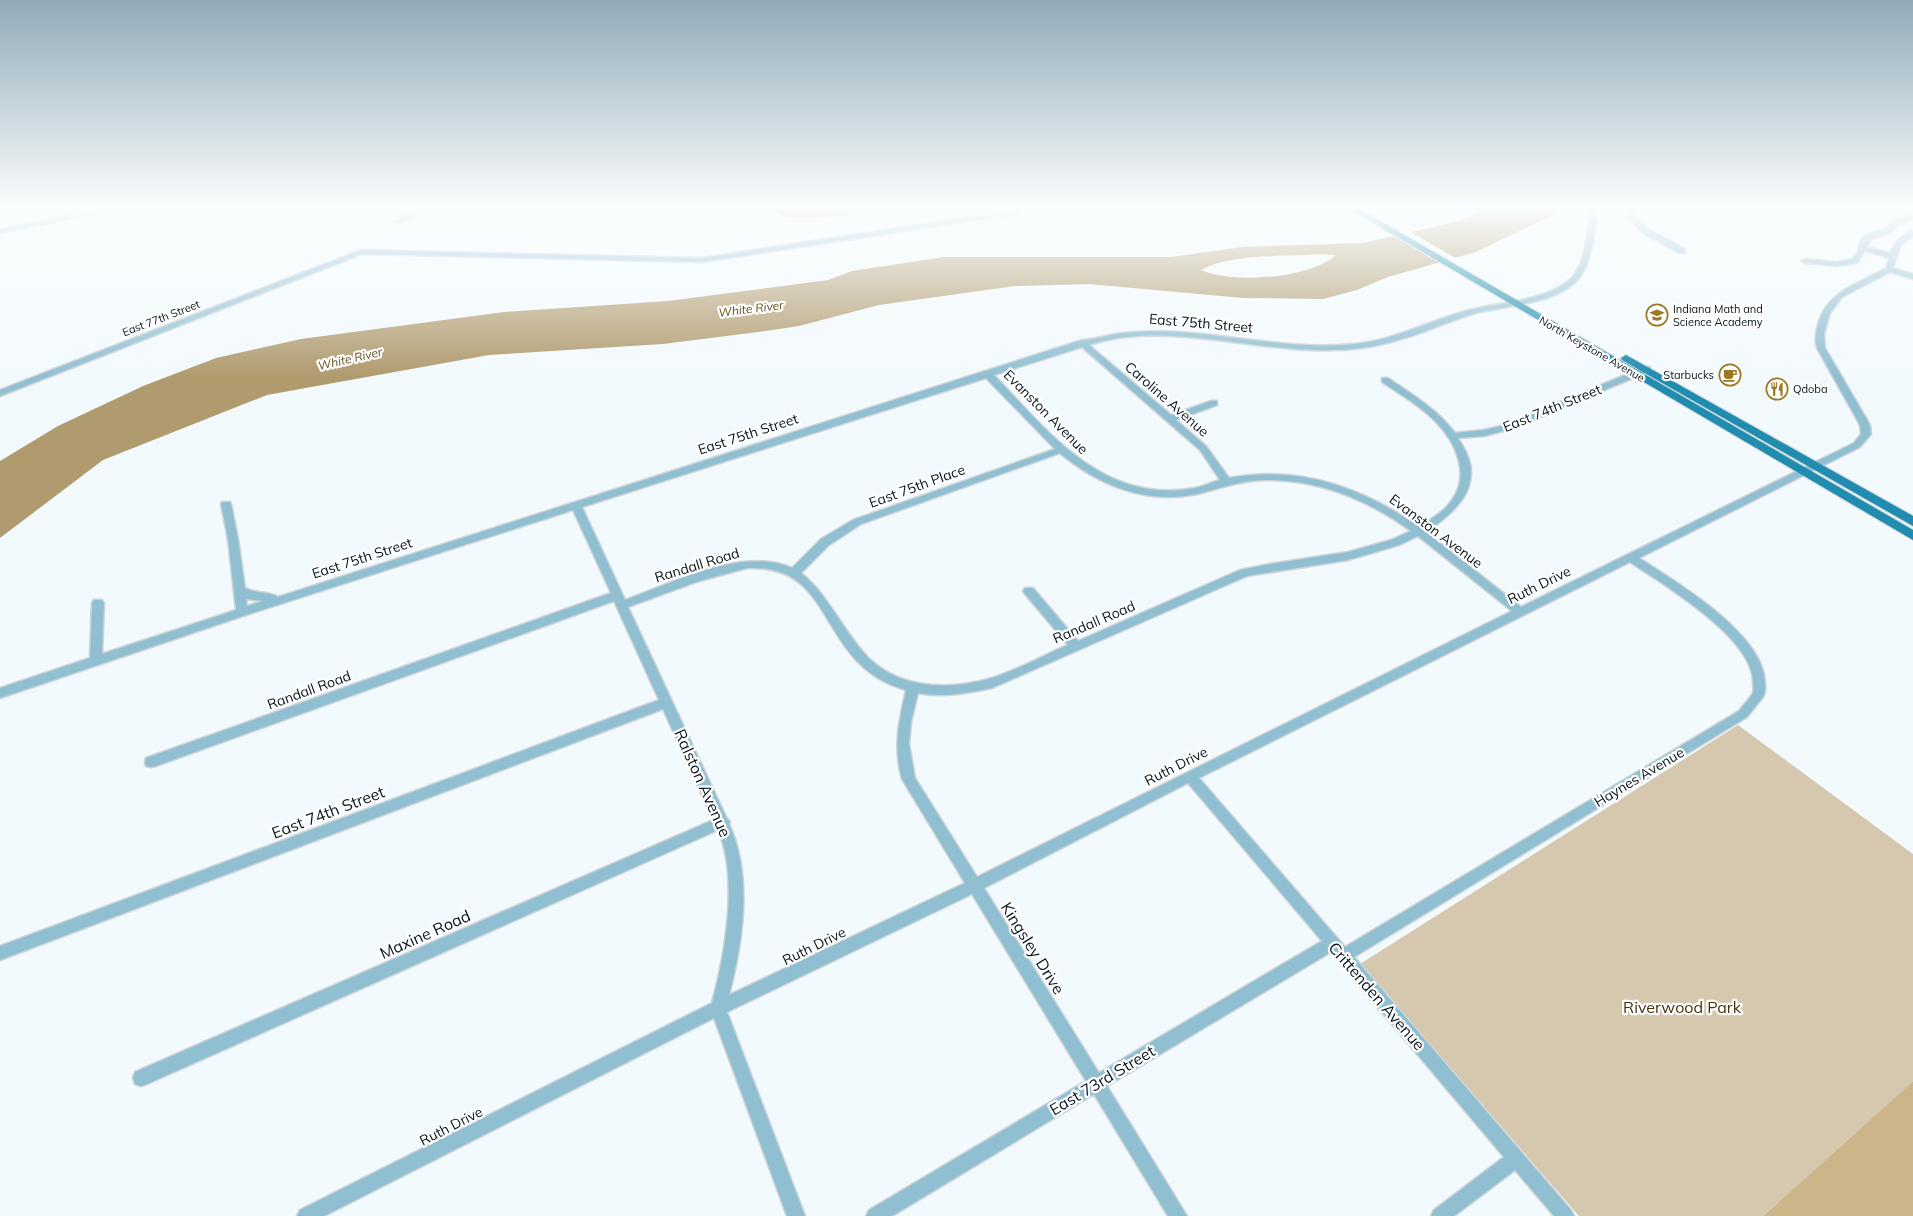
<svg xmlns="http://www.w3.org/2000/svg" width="1913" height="1216" font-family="Mulish,sans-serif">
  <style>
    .green { fill: #d6c8ae }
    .forest { fill: #ccb689 }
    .water { fill: #b09b6f; fill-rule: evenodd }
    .pier { fill: #f3fafd }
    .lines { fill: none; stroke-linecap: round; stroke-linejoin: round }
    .minor-casing { stroke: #cdd5d9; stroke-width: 3 }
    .major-casing { stroke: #cdd5d9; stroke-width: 2 }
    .minor { fill: #91bfd2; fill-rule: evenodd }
    .major { fill: #208db0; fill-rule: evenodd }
    .labels { text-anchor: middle; stroke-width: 4.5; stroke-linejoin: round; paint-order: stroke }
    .far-poi-label { font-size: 11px; fill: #08151a; stroke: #fff; text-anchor: start }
    .far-street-label { font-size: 11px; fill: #08151a; stroke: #fff }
    .far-water-label { font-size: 12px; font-style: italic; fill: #664f1a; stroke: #fff }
    .street-label { font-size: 14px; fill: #08151a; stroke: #fff }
    .near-street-label { font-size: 16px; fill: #08151a; stroke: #fff }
    .near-park-label { font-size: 16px; fill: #42320d; stroke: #fff }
  </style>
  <rect width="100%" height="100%" fill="#f3fafd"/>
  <path class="green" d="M1738,725L1913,854V1081L1763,1216H1579L1360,964Z"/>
  <path class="forest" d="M1913,1081V1216H1763Z"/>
  <g class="water">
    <path d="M772,207H898L820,218H786L774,211Z"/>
    <path d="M1493,207H1559L1553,215L1476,252L1388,277L1357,290L1323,299L1243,298L1089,284L1015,286L879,305L799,326L766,331L663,344L489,355L267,395L103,460L0,538V461L58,426L143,386L216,358L301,339L504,312L668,301L828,280L852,271L944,257H1171L1243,247L1363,243L1459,221ZM1319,254L1336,255C1309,279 1233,284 1201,270C1232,253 1284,257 1319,254Z"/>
  </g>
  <path class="pier" d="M1407,230L1459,260L1443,265L1390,234Z"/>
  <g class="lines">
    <g class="minor-casing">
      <g id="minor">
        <path d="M115,207H129L0,233V229Z"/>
        <path d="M424,207H433L401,223L394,221Z"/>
        <path d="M1591,207H1599C1594,228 1594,250 1584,270C1568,304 1509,305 1476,313C1459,318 1442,325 1426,331C1396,342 1366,350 1334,350C1255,353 1165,320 1089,345L1171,415L1211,401H1217V405L1176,420L1206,446L1229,478C1298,465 1362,487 1419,527C1431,519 1444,512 1452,500C1471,474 1455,441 1435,421C1419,405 1400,394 1382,382V378H1388C1413,395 1437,409 1455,433L1484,430L1505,425L1644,367H1650V371L1511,429L1484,436L1458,438C1462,445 1467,452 1469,460C1479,492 1450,516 1426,532L1521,607L1854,443L1861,434L1860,425L1817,348C1814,339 1816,330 1819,321C1829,290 1860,283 1886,268L1889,258L1865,251L1857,263L1837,266L1805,263L1801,261L1805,259L1837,262L1852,259L1857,253L1860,242L1865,235L1884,229L1893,221L1913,214V219L1899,225L1890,233L1871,239L1867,247L1890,253L1898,239L1913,231V236L1901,245L1893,268L1913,274V279L1890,272L1842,297L1830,313L1824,334L1825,348L1870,425L1871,434L1860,447L1639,558C1676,582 1763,633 1765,682C1765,687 1766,692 1763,697L1747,717L1354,957L1571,1210L1574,1216H1554L1515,1170L1454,1216H1431L1434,1210L1504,1157L1331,952L1107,1086L1187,1216H1168L1094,1094L892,1216H866L869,1210L1086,1081L972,894L727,1012L805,1216H787L714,1018L324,1216H297L300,1210L712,1003C725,955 739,877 718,830L147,1084L141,1086L135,1084L133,1078L135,1072L713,820L663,709L0,960V946L659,700L614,601L156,766L151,767L146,766L145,762L146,758L611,593L573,510L246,615L0,698V688L90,658L92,603L94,600H102L104,603L102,654L236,610L228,539L221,504L222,502H230L231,504L238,539L245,588C256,594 268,591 278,597L1082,340C1095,340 1109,334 1123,333C1142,331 1161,331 1180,332C1238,336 1295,350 1354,344C1396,340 1432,319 1473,309C1502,302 1552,300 1573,276C1587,259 1587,228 1591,207ZM1082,347L1200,450L1220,480C1212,482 1204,486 1195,488C1104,505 1049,433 994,375ZM986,378L1055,449L853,520L821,539L792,568C743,546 672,583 625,600L582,507ZM1060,453C1098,485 1147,505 1197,494C1221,488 1242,480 1267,480C1321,480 1368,500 1411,531L1391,540L1348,552L1270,564L1240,570L1078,641L1033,588H1025L1023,591L1025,594L1068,645C1044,655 1012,673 988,679C946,691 894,688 864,653C841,627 828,595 801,573L829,545L861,524ZM1418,536L1512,611L977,877L915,778L909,744L911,722L918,693C942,698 968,693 992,688L1247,576L1348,560L1399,545ZM1630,562C1664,585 1752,637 1753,681C1753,684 1754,690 1753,692C1751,698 1743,705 1739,711L1345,947L1199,778ZM747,568C817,565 819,621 857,661C871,676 888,685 906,690C899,721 893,748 902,779L965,883L729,995C743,942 753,876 729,824L730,822L726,817L628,607L696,582ZM246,599L263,601L247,606ZM1188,783L1322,941L1099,1073L984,888Z"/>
        <path d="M1630,207H1636V217L1650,230L1685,249V253H1679L1644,234L1628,217Z"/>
        <path d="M1725,207H1735L1746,212L1742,214Z"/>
        <path d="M1014,210H1017V214L702,262L362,254L0,396V390L361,250L702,258Z"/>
      </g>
    </g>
    <g class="major-casing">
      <g id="major">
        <path d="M1346,207H1356L1913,530V540Z"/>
        <path d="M1626,355L1913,516V526L1622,360L1621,358Z"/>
      </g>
    </g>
    <use href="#minor" class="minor"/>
    <use href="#major" class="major"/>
  </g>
  <linearGradient id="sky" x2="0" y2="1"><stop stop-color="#91aab8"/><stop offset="0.55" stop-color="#fafdfe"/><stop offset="1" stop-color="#fafdfe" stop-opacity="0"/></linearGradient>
  <rect width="1913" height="377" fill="url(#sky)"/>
  <defs>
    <g id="school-ring" transform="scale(1.125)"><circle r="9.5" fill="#fff" stroke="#9c7823" stroke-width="1.5"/><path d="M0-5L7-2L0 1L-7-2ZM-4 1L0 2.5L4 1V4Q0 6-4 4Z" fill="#9c7823"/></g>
    <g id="cafe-ring" transform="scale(1.125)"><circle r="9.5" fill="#fff" stroke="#9c7823" stroke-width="1.5"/><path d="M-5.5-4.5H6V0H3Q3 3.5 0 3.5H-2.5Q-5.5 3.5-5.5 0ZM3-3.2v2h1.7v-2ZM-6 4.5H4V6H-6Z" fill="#9c7823"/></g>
    <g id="restaurant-ring" transform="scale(1.125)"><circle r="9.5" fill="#fff" stroke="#9c7823" stroke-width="1.5"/><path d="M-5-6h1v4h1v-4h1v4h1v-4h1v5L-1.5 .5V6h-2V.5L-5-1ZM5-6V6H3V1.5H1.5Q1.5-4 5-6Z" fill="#9c7823"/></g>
  </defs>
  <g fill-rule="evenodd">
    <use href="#school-ring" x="1657" y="315"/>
    <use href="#cafe-ring" x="1730" y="375"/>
    <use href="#restaurant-ring" x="1777" y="389"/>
  </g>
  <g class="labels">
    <g class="far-poi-label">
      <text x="1673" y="313">Indiana Math and<tspan x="1673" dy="13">Science Academy</tspan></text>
      <text x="1714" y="379" text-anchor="end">Starbucks</text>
      <text x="1793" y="393">Qdoba</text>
    </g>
    <g class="far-street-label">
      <text transform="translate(161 318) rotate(-21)" y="4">East 77th Street</text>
      <text transform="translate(1592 349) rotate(30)" y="4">North Keystone Avenue</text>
    </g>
    <g class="far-water-label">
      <text transform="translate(751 309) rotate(-7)" y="4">White River</text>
      <text transform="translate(350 359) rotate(-13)" y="4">White River</text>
    </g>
    <g class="street-label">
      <text transform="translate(1201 323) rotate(5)" y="5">East 75th Street</text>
      <text transform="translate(1167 399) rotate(41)" y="5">Caroline Avenue</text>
      <text transform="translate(1552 408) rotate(-22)" y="5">East 74th Street</text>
      <text transform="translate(1046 412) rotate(45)" y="5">Evanston Avenue</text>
      <text transform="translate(748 434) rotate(-18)" y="5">East 75th Street</text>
      <text transform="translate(917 486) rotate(-20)" y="5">East 75th Place</text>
      <text transform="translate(1436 531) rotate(37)" y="5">Evanston Avenue</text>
      <text transform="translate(362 558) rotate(-18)" y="5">East 75th Street</text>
      <text transform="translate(697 565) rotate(-17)" y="5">Randall Road</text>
      <text transform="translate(1539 585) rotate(-26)" y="5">Ruth Drive</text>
      <text transform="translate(1094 622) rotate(-23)" y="5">Randall Road</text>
      <text transform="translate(309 690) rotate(-20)" y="5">Randall Road</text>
      <text transform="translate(1176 766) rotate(-27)" y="5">Ruth Drive</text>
      <text transform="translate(1639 777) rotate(-31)" y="5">Haynes Avenue</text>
      <text transform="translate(814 946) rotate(-26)" y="5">Ruth Drive</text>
      <text transform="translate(451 1126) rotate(-27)" y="5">Ruth Drive</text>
    </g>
    <g class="near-street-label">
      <text transform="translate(703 783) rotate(66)" y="6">Ralston Avenue</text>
      <text transform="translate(328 812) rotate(-21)" y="6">East 74th Street</text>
      <text transform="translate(425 934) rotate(-24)" y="6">Maxine Road</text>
      <text transform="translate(1033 948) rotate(58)" y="6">Kingsley Drive</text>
      <text transform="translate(1377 996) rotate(49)" y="6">Crittenden Avenue</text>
      <text transform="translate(1102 1080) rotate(-31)" y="6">East 73rd Street</text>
    </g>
    <g class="near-park-label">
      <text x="1682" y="1013">Riverwood Park</text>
    </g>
  </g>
</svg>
